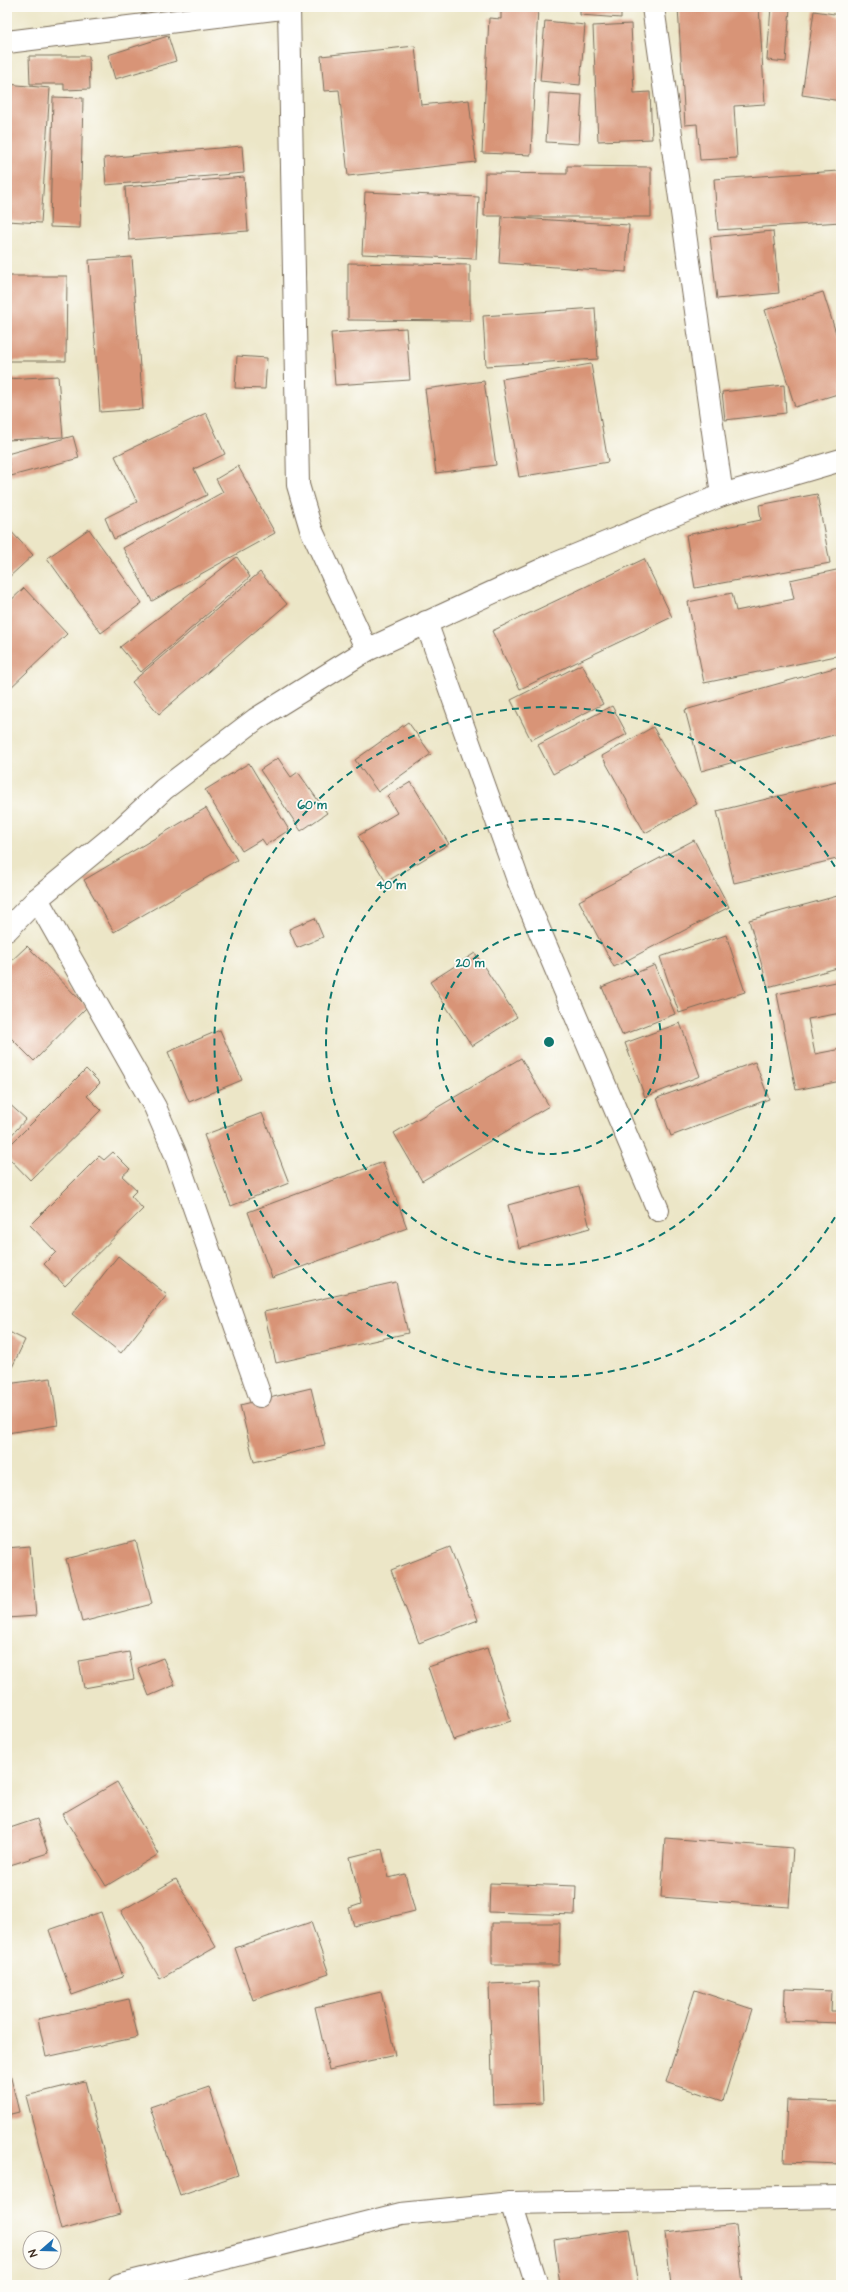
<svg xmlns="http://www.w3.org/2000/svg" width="848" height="2292" font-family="'Architects Daughter',sans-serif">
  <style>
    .building { fill: #d89477 }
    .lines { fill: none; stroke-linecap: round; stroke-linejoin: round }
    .minor-casing { stroke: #796c59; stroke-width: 24 }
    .minor { stroke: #fff; stroke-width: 22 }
    .ring { fill: none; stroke: #0f766e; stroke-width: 2; stroke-dasharray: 7 5 }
    .centre { fill: #0f766e; stroke: #fdfcf7; stroke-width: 2 }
    .ring-label { font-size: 12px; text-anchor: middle; font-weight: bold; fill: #0f766e; stroke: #fdfcf7; stroke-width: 3.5; stroke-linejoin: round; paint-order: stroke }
  </style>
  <rect width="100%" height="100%" fill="#fdfcf7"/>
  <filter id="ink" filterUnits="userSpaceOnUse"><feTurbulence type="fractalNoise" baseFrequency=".025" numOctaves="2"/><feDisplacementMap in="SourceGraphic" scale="8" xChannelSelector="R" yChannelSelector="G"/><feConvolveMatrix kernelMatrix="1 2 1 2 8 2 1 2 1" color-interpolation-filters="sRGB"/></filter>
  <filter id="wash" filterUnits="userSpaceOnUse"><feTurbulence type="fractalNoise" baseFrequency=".012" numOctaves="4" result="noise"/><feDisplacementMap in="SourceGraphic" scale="16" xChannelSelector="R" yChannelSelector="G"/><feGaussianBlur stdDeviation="0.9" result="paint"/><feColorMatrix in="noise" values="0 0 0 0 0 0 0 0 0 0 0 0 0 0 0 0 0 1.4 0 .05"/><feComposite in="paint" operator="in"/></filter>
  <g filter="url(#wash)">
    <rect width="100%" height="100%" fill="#ece6c7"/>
    <g id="blocks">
      <g class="building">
        <path d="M501,7H538L531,155L482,153L489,18L501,19Z"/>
        <path d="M580,7H621V18L580,15Z"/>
        <path d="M678,7H759L765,104L734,106L737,158L700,160L697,124L685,125Z"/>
        <path d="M771,7H790L786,62L767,60Z"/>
        <path d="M814,11L841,15V101L802,95Z"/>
        <path d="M545,21L585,25L580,85L540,81Z"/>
        <path d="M631,24L634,93L650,92L652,139L598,141L593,26Z"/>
        <path d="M168,36L176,61L115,79L108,55Z"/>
        <path d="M415,46L421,105L469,100L476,162L348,176L339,90L324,91L321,56Z"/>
        <path d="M29,56H89L90,89L64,90V84H30Z"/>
        <path d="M7,84L50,88L41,223L7,221Z"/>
        <path d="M549,93L582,95L579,144L546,142Z"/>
        <path d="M53,97L83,98L80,228L50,227Z"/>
        <path d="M242,146L244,173L106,185L104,158Z"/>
        <path d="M567,166L651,167V217H504L629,225L626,272L499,263L502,216H484L485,173L567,174Z"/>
        <path d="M839,171L841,222L718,230L714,179Z"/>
        <path d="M244,177L248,231L129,240L125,187Z"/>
        <path d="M365,192L479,197L476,259L362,254Z"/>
        <path d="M773,231L779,293L717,299L710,237Z"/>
        <path d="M132,257L143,409L100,412L89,260Z"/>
        <path d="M348,263L470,265V321L348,320Z"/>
        <path d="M7,276H67L66,361H7Z"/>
        <path d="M823,292L841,349V393L795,407L765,310Z"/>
        <path d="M595,308L598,359L486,366L483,316Z"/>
        <path d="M406,328L410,380L335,385L331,333Z"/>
        <path d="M237,356L267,358L265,389L235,388Z"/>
        <path d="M591,364L608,462L519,477L502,379Z"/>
        <path d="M58,376L63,437L7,440V379Z"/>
        <path d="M484,381L496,465L436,473L425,389Z"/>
        <path d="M784,385L786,413L725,420L722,392Z"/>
        <path d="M206,413L225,454L194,469L207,495L114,539L105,518L137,502L115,456Z"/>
        <path d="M73,436L79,458L11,476L7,454Z"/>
        <path d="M238,466L275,533L152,601L123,548L223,492L216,479Z"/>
        <path d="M817,494L830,563L695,588L686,535L761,520L759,505Z"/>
        <path d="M7,527L33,555L7,579Z"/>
        <path d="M89,529L142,603L101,633L47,558Z"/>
        <path d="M237,557L250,577L141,672L120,647Z"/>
        <path d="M644,559L672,617L520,689L492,631Z"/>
        <path d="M841,569V655L704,683L688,602L732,593L736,611L794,599L790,580Z"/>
        <path d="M260,572L287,604L159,714L132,682Z"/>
        <path d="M24,588L67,634L7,691V604Z"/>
        <path d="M582,664L603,704L531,740L511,700Z"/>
        <path d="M841,666V733L701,771L685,710Z"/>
        <path d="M612,706L627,734L553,774L538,745Z"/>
        <path d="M408,722L431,754L378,792L355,760Z"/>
        <path d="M653,727L697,804L645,833L602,756Z"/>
        <path d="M278,758L291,777L298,772L327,813L301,831L260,770Z"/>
        <path d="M249,763L289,830L266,845L262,839L242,851L205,790Z"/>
        <path d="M841,781V858L734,883L717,811Z"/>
        <path d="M411,782L449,844L386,882L358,836L397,813L387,796Z"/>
        <path d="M206,808L237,860L114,932L84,880Z"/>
        <path d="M694,840L729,907L614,967L579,901Z"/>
        <path d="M841,895V967L768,987L749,920Z"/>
        <path d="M315,918L323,937L297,948L289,929Z"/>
        <path d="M726,935L745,992L679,1013L660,957Z"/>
        <path d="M27,946L87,1007L34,1061L7,1034V965Z"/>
        <path d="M475,953L517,1017L472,1046L430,982Z"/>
        <path d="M655,965L675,1014L622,1035L602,987Z"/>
        <path d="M841,981V1013L808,1019L815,1054L841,1049V1081L796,1090L777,994Z"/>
        <path d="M680,1023L700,1076L645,1097L625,1043Z"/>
        <path d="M220,1030L242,1080L189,1102L168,1052Z"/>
        <path d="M521,1058L549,1106L422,1181L394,1133Z"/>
        <path d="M755,1062L769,1099L671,1136L657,1098Z"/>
        <path d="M86,1069L100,1083L87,1096L101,1110L30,1180L7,1156V1148Z"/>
        <path d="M7,1102L26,1119L7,1140Z"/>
        <path d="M262,1113L289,1183L231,1206L204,1135Z"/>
        <path d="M113,1152L130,1169L122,1176L137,1190L131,1196L143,1209L65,1286L44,1264L56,1252L30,1225L99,1156L104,1160Z"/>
        <path d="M383,1162L407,1228L272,1278L248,1212Z"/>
        <path d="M579,1186L590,1228L519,1248L508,1205Z"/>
        <path d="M118,1256L167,1295L121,1353L72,1314Z"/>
        <path d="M396,1282L408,1333L276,1363L264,1312Z"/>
        <path d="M7,1331L25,1340L7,1378Z"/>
        <path d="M51,1378L58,1425L7,1433V1384Z"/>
        <path d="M311,1388L325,1445L254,1462L240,1405Z"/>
        <path d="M136,1541L152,1604L82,1622L66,1559Z"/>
        <path d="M30,1546L36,1616L7,1618V1548Z"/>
        <path d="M450,1547L478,1620L419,1643L391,1570Z"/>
        <path d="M487,1648L511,1721L453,1740L428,1667Z"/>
        <path d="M129,1652L134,1679L84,1688L79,1661Z"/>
        <path d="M163,1658L175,1685L149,1696L138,1668Z"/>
        <path d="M117,1782L159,1854L106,1886L62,1814Z"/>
        <path d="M37,1819L48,1853L7,1866V1829Z"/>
        <path d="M665,1838L793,1848L789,1907L661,1897Z"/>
        <path d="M382,1849L389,1878L405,1874L415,1911L354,1926L349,1908L361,1904L350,1857Z"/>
        <path d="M176,1879L216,1947L160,1979L121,1911Z"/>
        <path d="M490,1883L576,1886L575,1915L489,1912Z"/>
        <path d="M101,1912L123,1977L72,1995L49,1930Z"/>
        <path d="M311,1922L329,1974L253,2000L235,1948Z"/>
        <path d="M492,1923H560L559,1965H492Z"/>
        <path d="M538,1982L543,2103L493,2105L489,1984Z"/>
        <path d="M785,1989L832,1991L831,2011H841L840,2023L784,2021Z"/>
        <path d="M695,1990L752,2009L723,2101L666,2082Z"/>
        <path d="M381,1992L395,2055L329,2070L315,2007Z"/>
        <path d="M129,1999L138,2037L46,2057L38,2019Z"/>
        <path d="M7,2061L19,2112L7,2115Z"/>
        <path d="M85,2081L120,2214L61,2230L26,2096Z"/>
        <path d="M209,2087L238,2175L180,2195L150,2107Z"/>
        <path d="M787,2100L841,2102V2164L784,2162Z"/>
        <path d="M736,2225L743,2285H671L665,2233Z"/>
        <path d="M629,2229L638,2285H560L554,2240Z"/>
      </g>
    </g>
  </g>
  <g filter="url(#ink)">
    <use href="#blocks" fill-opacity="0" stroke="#796c59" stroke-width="1"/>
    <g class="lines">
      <g class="minor-casing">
        <g id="minor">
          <path d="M289,7L298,485L311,529L367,650"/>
          <path d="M653,7L722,495"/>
          <path d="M7,42L290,7"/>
          <path d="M426,622L518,880L658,1210"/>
          <path d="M37,899L155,1107L175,1153L260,1396"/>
          <path d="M7,930L37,899L117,833L164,789L256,719L367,650L550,566L722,495L841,460"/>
          <path d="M511,2203L537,2285"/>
          <path d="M119,2285L401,2214L511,2203L841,2197"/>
        </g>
      </g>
      <use href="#minor" class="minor"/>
    </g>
  </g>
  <g class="ring">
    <circle cx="549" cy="1042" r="112"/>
    <circle cx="549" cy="1042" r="223"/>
    <path d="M841 1207A335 335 0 1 1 841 877"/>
  </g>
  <circle cx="549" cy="1042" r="6" class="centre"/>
  <g class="ring-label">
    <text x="312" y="809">60 m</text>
    <text x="391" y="889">40 m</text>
    <text x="470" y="967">20 m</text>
  </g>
  <rect width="848" height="2292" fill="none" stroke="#fdfcf7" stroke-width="24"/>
  <g transform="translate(42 2250) rotate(250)"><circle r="19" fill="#fdfcf7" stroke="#afa8a0"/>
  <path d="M0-3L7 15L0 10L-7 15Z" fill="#1f6fb2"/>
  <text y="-6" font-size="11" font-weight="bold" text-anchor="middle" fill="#3b2a1e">N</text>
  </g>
</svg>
